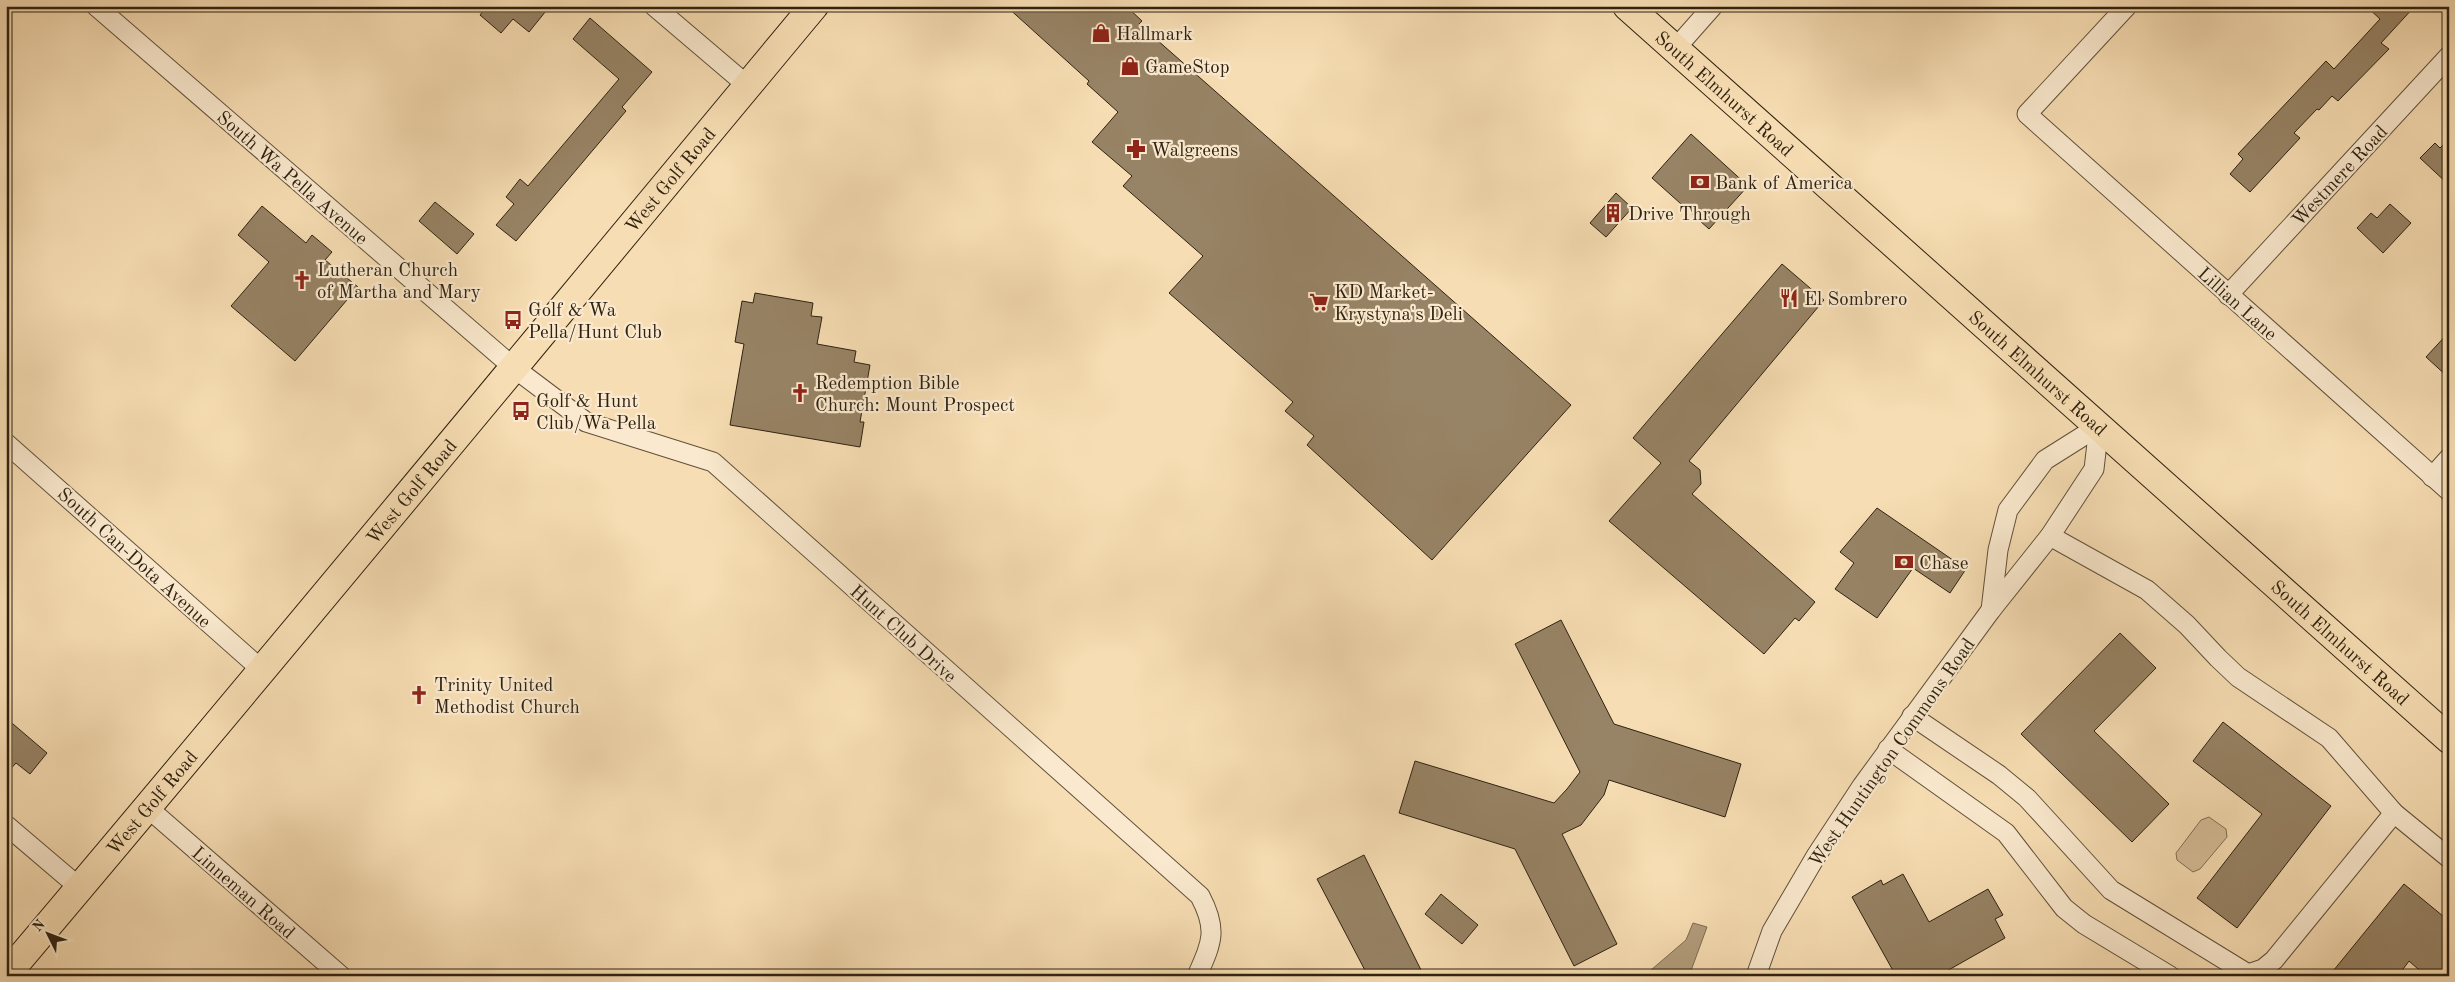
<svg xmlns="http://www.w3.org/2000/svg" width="2455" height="982" font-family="'Old Standard TT',serif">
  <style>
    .green { fill: #d5bd97; stroke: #827054 }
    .water { fill: #b39d7c; stroke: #7e6c51 }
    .building { fill: #978365; stroke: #2f2211 }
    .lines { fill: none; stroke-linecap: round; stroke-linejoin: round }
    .street-casing { stroke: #61513a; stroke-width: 21 }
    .primary-casing { stroke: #2f2211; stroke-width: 30 }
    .street { stroke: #fae9ce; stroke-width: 19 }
    .primary { stroke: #f7ddb3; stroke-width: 28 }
    .labels { text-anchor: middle; stroke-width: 4.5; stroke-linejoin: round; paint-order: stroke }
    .poi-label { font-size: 19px; fill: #2f2211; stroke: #fae9ce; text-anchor: start }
    .street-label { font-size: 19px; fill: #2f2211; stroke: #fae9ce }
  </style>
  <rect width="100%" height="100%" fill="#f7ddb3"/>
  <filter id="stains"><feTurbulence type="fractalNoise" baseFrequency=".004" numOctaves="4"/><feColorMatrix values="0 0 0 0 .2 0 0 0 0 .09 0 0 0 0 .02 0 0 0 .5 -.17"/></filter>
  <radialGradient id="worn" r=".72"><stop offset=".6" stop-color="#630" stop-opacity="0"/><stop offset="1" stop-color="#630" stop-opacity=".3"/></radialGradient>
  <path class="green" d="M2209,817L2226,829L2227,837L2200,869L2193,872L2177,860L2176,853L2201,820Z"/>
  <path class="water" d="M1693,923L1707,927L1689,976H1644L1686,940Z"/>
  <g class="building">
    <path d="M487,6H550L529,32L513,19L501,33L480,15Z"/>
    <path d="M1006,6H1126L1142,21L1139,24L1571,405L1432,560L1307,445L1314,436L1285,411L1293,402L1169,293L1203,256L1123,186L1132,176L1092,142L1118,112L1087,84L1089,81Z"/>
    <path d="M2366,6H2415L2381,43L2389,49L2338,101L2332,96L2319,110L2317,109L2294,133L2300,138L2250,192L2230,174L2243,159L2238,154L2326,61L2334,69L2380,19Z"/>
    <path d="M590,18L652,72L622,107L626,111L516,241L496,225L514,204L506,197L520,179L528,186L619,79L573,39Z"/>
    <path d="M1691,134L1748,186L1709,229L1652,178Z"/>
    <path d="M2449,139V185L2420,158L2435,143L2440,148Z"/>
    <path d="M1616,193L1632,208L1606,237L1590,223Z"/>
    <path d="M435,202L474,234L457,254L419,221Z"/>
    <path d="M2390,204L2411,223L2383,253L2357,228L2371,213L2377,218Z"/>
    <path d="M262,206L306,243L312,235L332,252L325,260L358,287L295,361L231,306L269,262L238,235Z"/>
    <path d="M1782,264L1824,300L1689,461L1700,470L1701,484L1692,494L1815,602L1799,621L1795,618L1764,654L1609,521L1661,463L1633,438Z"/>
    <path d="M755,293L813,303L811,316L822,317L817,344L856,351L854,362L870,365L860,422H864L860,447L730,425L744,344L735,342L742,301L753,303Z"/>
    <path d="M2449,332V378L2426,357Z"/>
    <path d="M1877,508L1966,569L1950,593L1913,568L1877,618L1835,589L1854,563L1840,552Z"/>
    <path d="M1561,620L1614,724L1741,764L1725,817L1609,780L1604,795L1581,825L1562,834L1617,944L1574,966L1515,849L1399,813L1415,761L1554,803L1567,789L1580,772L1515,644Z"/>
    <path d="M2120,633L2156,668L2094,731L2169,804L2132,842L2021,734Z"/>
    <path d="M6,718L47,753L30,774L16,763L6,774Z"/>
    <path d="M2223,722L2331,806L2237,928L2197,898L2262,814L2193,761Z"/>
    <path d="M1364,855L1393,914L1424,976H1368L1317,879Z"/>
    <path d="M1903,874L1929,922L1988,889L2003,915L1995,919L2005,938L1938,976H1896L1852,897L1881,880L1883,885Z"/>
    <path d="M2404,884L2449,921V976H2426L2409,961L2398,976H2329Z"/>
    <path d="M1441,894L1478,925L1462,944L1425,914Z"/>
  </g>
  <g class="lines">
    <g class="street-casing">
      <g id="street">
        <path d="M96,6L513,367L586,422L713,462L1200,896C1218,930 1212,942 1197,976"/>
        <path d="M654,6L748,86"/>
        <path d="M2127,6L2027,114L2449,491"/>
        <path d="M1675,49L1713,6"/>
        <path d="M2228,295L2449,56"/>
        <path d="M6,443L263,671"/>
        <path d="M2432,477L2449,458"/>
        <path d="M2050,536L2147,590L2187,625L2218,658L2238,677L2329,738L2394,813L2449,858"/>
        <path d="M1991,610L1998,550L2008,510L2045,460L2099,426"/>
        <path d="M1912,716L1999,775L2027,798L2111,890L2248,974L2263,969L2274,960L2394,813"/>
        <path d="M1888,749L2006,833L2064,908L2084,924L2170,976"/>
        <path d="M148,808L341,976"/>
        <path d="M6,825L80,888"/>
        <path d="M1756,976L1772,931L1816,856L1862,786L1991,610L2050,536L2094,469L2099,426"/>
      </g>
    </g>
    <g class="primary-casing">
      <g id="primary">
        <path id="s1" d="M1627,6L2449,739"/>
        <path id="s2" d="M6,975C278,654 545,329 814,6"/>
      </g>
    </g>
    <use href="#street" class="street"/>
    <use href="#primary" class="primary"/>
  </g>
  <defs>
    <g id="shop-bare" transform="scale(1.5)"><path d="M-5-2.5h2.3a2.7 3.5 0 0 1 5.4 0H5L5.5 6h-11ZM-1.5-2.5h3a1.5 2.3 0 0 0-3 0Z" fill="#8f2418" stroke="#fae9ce" stroke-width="2.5" paint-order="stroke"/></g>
    <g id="pharmacy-bare" transform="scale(1.5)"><path d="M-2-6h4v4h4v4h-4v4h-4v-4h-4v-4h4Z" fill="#8f2418" stroke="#fae9ce" stroke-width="2.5" paint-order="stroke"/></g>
    <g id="bank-bare" transform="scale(1.5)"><path d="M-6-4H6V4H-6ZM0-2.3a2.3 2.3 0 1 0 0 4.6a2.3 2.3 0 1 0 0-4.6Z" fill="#8f2418" stroke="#fae9ce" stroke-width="2.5" paint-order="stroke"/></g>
    <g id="building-bare" transform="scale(1.5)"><path d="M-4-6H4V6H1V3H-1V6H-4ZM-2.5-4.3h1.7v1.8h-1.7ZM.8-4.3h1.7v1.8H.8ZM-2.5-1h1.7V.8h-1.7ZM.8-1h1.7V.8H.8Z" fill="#8f2418" stroke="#fae9ce" stroke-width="2.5" paint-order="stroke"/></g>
    <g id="church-bare" transform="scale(1.5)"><path d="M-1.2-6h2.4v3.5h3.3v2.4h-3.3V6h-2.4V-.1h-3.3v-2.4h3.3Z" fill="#8f2418" stroke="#fae9ce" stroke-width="2.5" paint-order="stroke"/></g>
    <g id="restaurant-bare" transform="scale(1.5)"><path d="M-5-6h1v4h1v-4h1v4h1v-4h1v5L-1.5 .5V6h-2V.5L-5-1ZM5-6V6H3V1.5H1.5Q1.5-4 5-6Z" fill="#8f2418" stroke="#fae9ce" stroke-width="2.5" paint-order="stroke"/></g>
    <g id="supermarket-bare" transform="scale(1.5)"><path d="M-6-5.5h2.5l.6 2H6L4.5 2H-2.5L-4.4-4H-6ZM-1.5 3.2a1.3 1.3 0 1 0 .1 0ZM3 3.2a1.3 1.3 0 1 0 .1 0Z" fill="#8f2418" stroke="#fae9ce" stroke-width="2.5" paint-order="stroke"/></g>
    <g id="bus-bare" transform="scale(1.5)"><path d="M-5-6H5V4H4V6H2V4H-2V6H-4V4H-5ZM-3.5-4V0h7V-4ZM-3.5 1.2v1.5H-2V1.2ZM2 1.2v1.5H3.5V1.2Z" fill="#8f2418" stroke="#fae9ce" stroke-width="2.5" paint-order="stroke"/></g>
  </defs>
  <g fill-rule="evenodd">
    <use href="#shop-bare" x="1101" y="33"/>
    <use href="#shop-bare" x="1130" y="66"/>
    <use href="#pharmacy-bare" x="1136" y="149"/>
    <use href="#bank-bare" x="1700" y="182"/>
    <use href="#building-bare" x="1613" y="213"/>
    <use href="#church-bare" x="302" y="280"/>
    <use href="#restaurant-bare" x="1789" y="298"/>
    <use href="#supermarket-bare" x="1319" y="302"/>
    <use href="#bus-bare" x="513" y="320"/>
    <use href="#church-bare" x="800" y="393"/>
    <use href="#bus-bare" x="521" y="411"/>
    <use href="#bank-bare" x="1904" y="562"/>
    <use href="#church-bare" x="419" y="695"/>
  </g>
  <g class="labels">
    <g class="poi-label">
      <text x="1116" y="40">Hallmark</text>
      <text x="1145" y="73">GameStop</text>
      <text x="1151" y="156">Walgreens</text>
      <text x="1715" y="189">Bank of America</text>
      <text x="1628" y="220">Drive Through</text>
      <text x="317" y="276">Lutheran Church<tspan x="317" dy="22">of Martha and Mary</tspan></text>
      <text x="1334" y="298">KD Market-<tspan x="1334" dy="22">Krystyna's Deli</tspan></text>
      <text x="1804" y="305">El Sombrero</text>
      <text x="528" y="316">Golf &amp; Wa<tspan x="528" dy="22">Pella/Hunt Club</tspan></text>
      <text x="815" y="389">Redemption Bible<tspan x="815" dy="22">Church: Mount Prospect</tspan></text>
      <text x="536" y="407">Golf &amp; Hunt<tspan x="536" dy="22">Club/Wa Pella</tspan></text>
      <text x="1919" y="569">Chase</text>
      <text x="434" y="691">Trinity United<tspan x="434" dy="22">Methodist Church</tspan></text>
    </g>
    <g class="street-label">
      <text dy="7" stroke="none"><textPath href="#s1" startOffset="131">South Elmhurst Road</textPath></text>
      <text transform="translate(2339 175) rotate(-47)" y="7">Westmere Road</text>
      <text transform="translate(293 177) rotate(41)" y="7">South Wa Pella Avenue</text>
      <text dy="7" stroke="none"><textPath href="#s2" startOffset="1036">West Golf Road</textPath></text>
      <text transform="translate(2238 303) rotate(42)" y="7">Lillian Lane</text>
      <text dy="7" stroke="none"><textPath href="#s1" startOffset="551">South Elmhurst Road</textPath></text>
      <text dy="7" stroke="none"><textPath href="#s2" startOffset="631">West Golf Road</textPath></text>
      <text transform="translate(135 557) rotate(42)" y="7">South Can-Dota Avenue</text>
      <text transform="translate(904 633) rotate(42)" y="7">Hunt Club Drive</text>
      <text dy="7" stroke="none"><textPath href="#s1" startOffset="956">South Elmhurst Road</textPath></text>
      <text transform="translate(1891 752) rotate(-55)" y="7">West Huntington Commons Road</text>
      <text dy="7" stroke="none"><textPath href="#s2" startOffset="226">West Golf Road</textPath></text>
      <text transform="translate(244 892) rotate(41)" y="7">Linneman Road</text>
    </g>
  </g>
  <rect width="2455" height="982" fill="none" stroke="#f7ddb3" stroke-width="25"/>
  <rect x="8" y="8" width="2440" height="967" fill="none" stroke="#2f2211" stroke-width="2.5"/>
  <rect x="12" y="12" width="2430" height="957" fill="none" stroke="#2f2211"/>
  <g transform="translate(48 934) rotate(312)" stroke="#fae9ce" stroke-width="4" paint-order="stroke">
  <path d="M0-4L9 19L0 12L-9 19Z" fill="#2f2211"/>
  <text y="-8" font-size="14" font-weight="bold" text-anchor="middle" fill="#2f2211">N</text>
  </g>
  <rect width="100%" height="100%" filter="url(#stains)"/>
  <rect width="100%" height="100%" fill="url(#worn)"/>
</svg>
